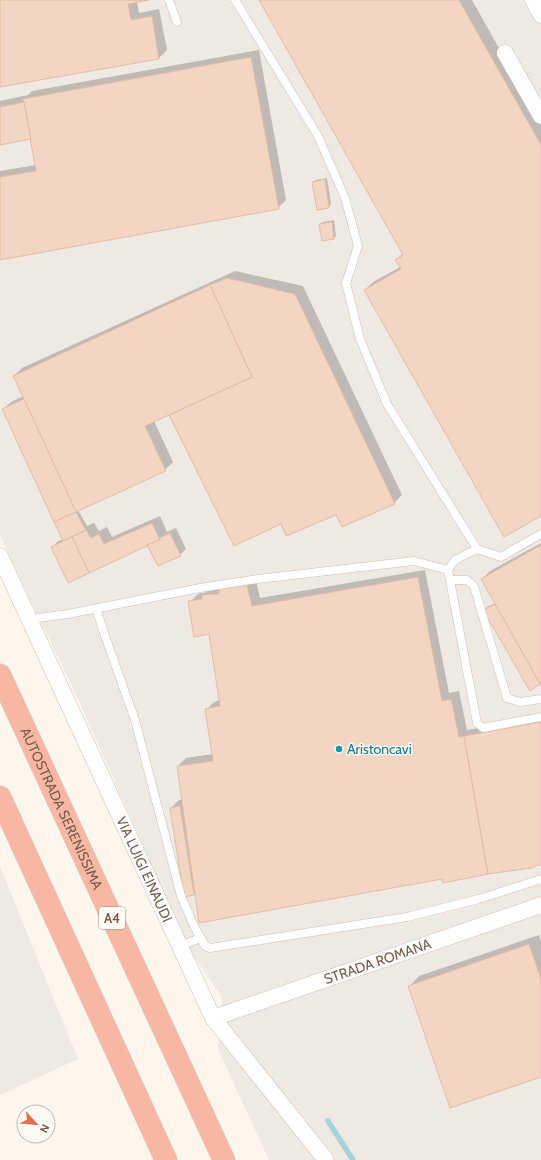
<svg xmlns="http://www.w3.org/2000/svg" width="541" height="1160" font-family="Cabin,sans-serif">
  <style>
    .industrial { fill: #efe9e4 }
    .shadow { fill: #0003 }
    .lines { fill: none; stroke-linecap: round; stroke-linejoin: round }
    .stream { stroke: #a5d3da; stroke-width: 5.5 }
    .building { fill: #f3d5c3; stroke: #e6bba3 }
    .lane-casing { stroke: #d1beb0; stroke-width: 9 }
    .street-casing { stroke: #d1beb0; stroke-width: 17 }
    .highway-casing { stroke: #dad1cd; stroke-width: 23 }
    .lane { stroke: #fff; stroke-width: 8 }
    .street { stroke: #fff; stroke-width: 16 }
    .highway { stroke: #f7b7a3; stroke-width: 22 }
    .culture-dot { fill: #0f9aa8; stroke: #fffaf3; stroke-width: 1.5 }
    .labels { text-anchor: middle; stroke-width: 3; stroke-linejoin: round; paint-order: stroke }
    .shield { fill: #fffaf3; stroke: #a28b7f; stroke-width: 1 }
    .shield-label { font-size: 13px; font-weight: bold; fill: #7a5c4d }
    .culture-label { font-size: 14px; fill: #0d838f; stroke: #fffaf3; text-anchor: start }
    .street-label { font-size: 14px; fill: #7a5c4d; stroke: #fffaf3 }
  </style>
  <rect width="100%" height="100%" fill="#fdf6ec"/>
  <g class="industrial">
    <path d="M0,0H541V1160H269L218,1049L222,997L190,951L73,688L31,602L0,535Z"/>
    <path d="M0,866L78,1059L0,1095Z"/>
  </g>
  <g class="shadow">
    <path d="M0,0H146L137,2L139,13L159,9L167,50L159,58L0,86Z"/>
    <path d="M260,0H472L541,123V515L365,290L373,282L400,267L396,260L403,253Z"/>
    <path d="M259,50L286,200L278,208L0,259V171L36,165L32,138L0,144V101L28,95L32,91Z"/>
    <path d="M327,178L331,204L329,207L313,182L316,180Z"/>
    <path d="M334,220L336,236L334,238L320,224L323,222Z"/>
    <path d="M235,271L303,286L402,495L394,503L281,523L170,414L154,421L173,462L165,470L78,510L87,526L94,523L99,531L107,527L112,537L160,516L167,532L176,528L186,549L180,555L148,544L52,547L57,542L63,539L3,410L11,402L23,396L14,376L22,368Z"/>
    <path d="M541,543V684L484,610L487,607L496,603L482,579L490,571Z"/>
    <path d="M425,570L449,693L459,691L467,730L541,717V863L443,878L196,892L194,894L185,895L171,808L179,800H183L178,766L186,758L213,754L206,710L214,702L220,700L210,633L190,602L198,594L207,592L211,588L255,577L260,598Z"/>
    <path d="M539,935L541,941V1076L409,987L419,976Z"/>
  </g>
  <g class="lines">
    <path class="stream" d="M328,1121L353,1160"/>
  </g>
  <g class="building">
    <path d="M0,0H149L128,4L131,20L152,16L159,59L0,87Z"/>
    <path d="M259,0H459L541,145V516L504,537L364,290L401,269L395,260L403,255Z"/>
    <path d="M251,57L279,209L0,260V177L36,171L23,99Z"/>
    <path d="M24,102L31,139L0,145V107Z"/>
    <path d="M325,179L329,208L317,210L312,182Z"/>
    <path d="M332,222L334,239L322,241L319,224Z"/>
    <path d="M227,278L295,294L395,504L342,527L336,515L286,536L281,524L234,546L169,415L252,377L210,285Z"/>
    <path d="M210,285L252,377L145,426L166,471L76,512L13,376Z"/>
    <path d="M24,399L76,512L54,522L2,409Z"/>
    <path d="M76,512L86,530L63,541L54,522Z"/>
    <path d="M152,523L160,540L89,573L72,537L86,530L91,538L99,534L104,544Z"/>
    <path d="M170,533L181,556L158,566L147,545L160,540L159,538Z"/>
    <path d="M72,537L89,573L68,583L51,547Z"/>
    <path d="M541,545V686L481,579Z"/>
    <path d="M418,577L442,701L451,699L459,737L464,736L488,874L443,883L442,879L199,923L177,766L213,761L205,709L220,706L209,634L194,637L188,601L202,599V595L219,594V589L247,585L252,606Z"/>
    <path d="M495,604L540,684L530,691L483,610Z"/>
    <path d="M541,722V864L531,868L488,874L464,736Z"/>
    <path d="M180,806L194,895L184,897L170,808Z"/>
    <path d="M529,944L541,979V1077L450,1108L408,986Z"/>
  </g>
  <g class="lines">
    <g class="lane-casing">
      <g id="lane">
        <path d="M169,0L177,22"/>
        <path d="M235,0L318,136L345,198L358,246L346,283L360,339L387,404L477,549L501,557L541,534"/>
        <path d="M448,570L455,560L477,549"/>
        <path d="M450,580H467L474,586L507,698L520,702L541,699"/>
        <path d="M96,608L104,633L135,720L181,896L194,926L205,946L210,948L407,917L479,899L541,879"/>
        <path d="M30,619L68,614L200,588L258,579L414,561L448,570L477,723L483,728L541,717"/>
        <path d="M179,946L201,938"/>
      </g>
    </g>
    <g class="street-casing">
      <g id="street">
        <path d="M533,0L541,15"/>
        <path d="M505,53L541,116"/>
        <path id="s1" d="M0,556L213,1018L326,1160"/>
        <path id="s2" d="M213,1018L541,905"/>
      </g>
    </g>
    <g class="highway-casing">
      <g id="highway">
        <path id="s3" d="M0,675L224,1160"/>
        <path d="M0,797L166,1160"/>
      </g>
    </g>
    <use href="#lane" class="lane"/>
    <use href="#street" class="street"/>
    <use href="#highway" class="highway"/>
  </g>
  <circle class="culture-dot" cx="339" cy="749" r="4"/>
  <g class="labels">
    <rect class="shield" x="99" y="907" width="26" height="22" rx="3"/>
    <g class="shield-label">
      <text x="112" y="923">A4</text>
    </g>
    <g class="culture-label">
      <text x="347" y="754">Aristoncavi</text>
    </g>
    <g class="street-label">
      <text dy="5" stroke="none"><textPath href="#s3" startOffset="147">AUTOSTRADA SERENISSIMA</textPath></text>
      <text dy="5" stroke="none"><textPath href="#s1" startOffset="345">VIA LUIGI EINAUDI</textPath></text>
      <text dy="5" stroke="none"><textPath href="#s2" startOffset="174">STRADA ROMANA</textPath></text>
    </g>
  </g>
  <g transform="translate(36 1124) rotate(117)"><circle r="19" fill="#fffaf3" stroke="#cabbb1"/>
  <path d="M0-3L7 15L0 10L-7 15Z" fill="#e76f51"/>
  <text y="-6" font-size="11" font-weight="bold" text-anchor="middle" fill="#7a5c4d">N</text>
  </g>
</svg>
